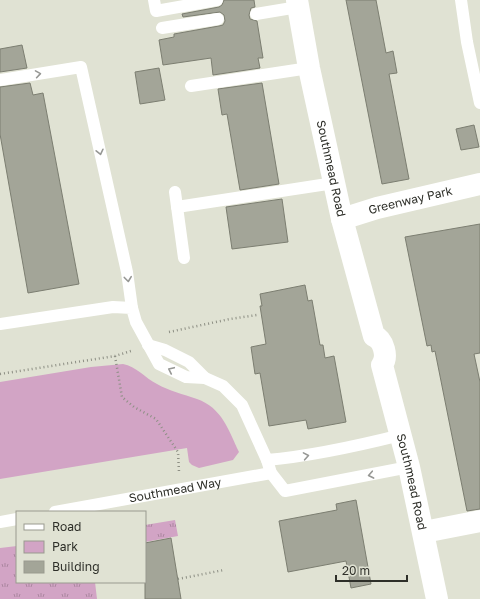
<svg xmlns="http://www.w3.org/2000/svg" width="480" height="599" font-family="'Golos Text',sans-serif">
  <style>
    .grass { fill: url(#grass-tufts) }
    .park { fill: #d2a4c5 }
    .building { fill: #a3a598; stroke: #7c7e71 }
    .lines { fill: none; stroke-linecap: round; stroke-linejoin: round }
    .path { stroke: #8d8f84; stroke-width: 2.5; stroke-dasharray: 1 3; stroke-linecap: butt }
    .service { stroke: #fff; stroke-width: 12 }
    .minor { stroke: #fff; stroke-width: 22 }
    .secondary { stroke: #fff; stroke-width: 22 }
    .oneway { stroke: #969794 }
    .labels { text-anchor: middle; stroke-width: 3.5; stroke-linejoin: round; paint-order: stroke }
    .street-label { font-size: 12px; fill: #2e2f29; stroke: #e0e2d3 }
  </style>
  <defs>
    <pattern id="grass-tufts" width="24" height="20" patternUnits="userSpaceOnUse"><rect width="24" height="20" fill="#d2a4c5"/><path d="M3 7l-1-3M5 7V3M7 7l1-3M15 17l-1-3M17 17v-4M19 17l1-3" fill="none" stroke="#ab86a0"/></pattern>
  </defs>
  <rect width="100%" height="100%" fill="#e0e2d3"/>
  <g class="grass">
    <path d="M175,520L178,536L145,542V525Z"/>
    <path d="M17,546V582H95L97,599H0V548Z"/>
  </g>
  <path class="park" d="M123,364C136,366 145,378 157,384C169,391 183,394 197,399C222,408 228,429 239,452L233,460L199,468L192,465L189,462L187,448L0,479V382L91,367Z"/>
  <g class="building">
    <path d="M224,0H254L255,7L251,8L249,15L250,19L257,21L263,58H258L260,68L213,75L211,58L163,65L159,40L174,37V34L219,26L223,25L225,21L224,15L220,12L183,17L182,14L219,7L222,5Z"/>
    <path d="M346,0H376L386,53L393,51L397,73L389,74L409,179L382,184Z"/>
    <path d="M22,45L27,68L0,72V49Z"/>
    <path d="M159,68L165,100L140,104L135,72Z"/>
    <path d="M30,83L33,95L43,93L79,284L28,293L0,134V87Z"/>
    <path d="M262,83L279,184L240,190L227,114L222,115L218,89Z"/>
    <path d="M474,125L479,147L461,150L456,129Z"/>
    <path d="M282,199L288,242L232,249L226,207Z"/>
    <path d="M480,224V353L474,354L480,382V509L467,511L435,351L432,352L431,345L427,346L405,237Z"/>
    <path d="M305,285L308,301L312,300L320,345H323L325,358L334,356L346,422L308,429L306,420L269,426L260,373L255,374L251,347L266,344L260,306H262L260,294Z"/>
    <path d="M356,500L371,584L351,588L346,561L288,572L279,521L337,510L336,504Z"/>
    <path d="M171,538L181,599H145V543Z"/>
  </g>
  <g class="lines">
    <g class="path">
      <path d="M169,332L230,319L257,315"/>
      <path d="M115,356L122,397L134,407L156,419L178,452L179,472"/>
      <path d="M0,374L115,356L131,351"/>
      <path d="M178,579L224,570"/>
    </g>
    <g class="service">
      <path d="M154,0L156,11L217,0"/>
      <path d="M461,0L467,42L480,103"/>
      <path d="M256,14L298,7"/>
      <path d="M162,28L218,19"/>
      <path d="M0,80L81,67L127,272L132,308"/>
      <path d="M191,86L309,68"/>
      <path d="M175,192L184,258"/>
      <path d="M177,207L334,183"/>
      <path d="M0,324L113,307L132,308L136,322L159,364L186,377L205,378L223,386L242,405L267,460L271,473L285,491L409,467"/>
      <path d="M148,345L165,350L189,362L205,378"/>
      <path d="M267,460C313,456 357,446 401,435"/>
      <path id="s1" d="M55,512L271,473"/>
      <path d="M0,522L17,519"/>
    </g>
    <g class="minor">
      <path id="s2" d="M342,219L377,208L480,184"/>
      <path d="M424,532L480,521"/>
    </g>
    <path class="secondary" id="s3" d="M297,0L309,68L342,219L374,336C384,340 388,357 382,365L409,467L437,599"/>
  </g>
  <defs><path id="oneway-chevron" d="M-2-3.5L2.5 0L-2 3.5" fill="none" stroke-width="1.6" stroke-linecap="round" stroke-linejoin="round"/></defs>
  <g class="oneway">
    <use href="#oneway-chevron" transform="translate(38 74) rotate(-9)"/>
    <use href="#oneway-chevron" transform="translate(100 152) rotate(77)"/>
    <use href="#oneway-chevron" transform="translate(128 279) rotate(83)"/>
    <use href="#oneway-chevron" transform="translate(171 370) rotate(-155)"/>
    <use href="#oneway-chevron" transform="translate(306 456) rotate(-10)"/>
    <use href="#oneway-chevron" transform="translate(371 475) rotate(169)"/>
  </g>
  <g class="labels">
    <g class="street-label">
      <text dy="4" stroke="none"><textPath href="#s3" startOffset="172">Southmead Road</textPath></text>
      <text dy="4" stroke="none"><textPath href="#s2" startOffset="71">Greenway Park</textPath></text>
      <text dy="4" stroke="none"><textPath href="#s3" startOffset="499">Southmead Road</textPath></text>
      <text dy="4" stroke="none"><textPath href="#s1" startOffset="122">Southmead Way</textPath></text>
    </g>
  </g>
  <rect x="16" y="511" width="130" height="72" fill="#e0e2d3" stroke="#999a8f"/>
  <rect x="24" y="524" width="20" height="6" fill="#ffffff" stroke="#999a8f"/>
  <text x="52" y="531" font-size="12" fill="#2e2f29">Road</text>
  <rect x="24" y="541" width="20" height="12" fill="#d2a4c5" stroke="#999a8f"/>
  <text x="52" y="551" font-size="12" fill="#2e2f29">Park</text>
  <rect x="24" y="561" width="20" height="12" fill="#a3a598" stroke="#999a8f"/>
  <text x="52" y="571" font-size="12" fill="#2e2f29">Building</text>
  <path d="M336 575v6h71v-6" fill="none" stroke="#2e2f29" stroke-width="2"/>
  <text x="342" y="575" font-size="12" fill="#2e2f29" stroke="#e0e2d3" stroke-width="3" paint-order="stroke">20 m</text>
</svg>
